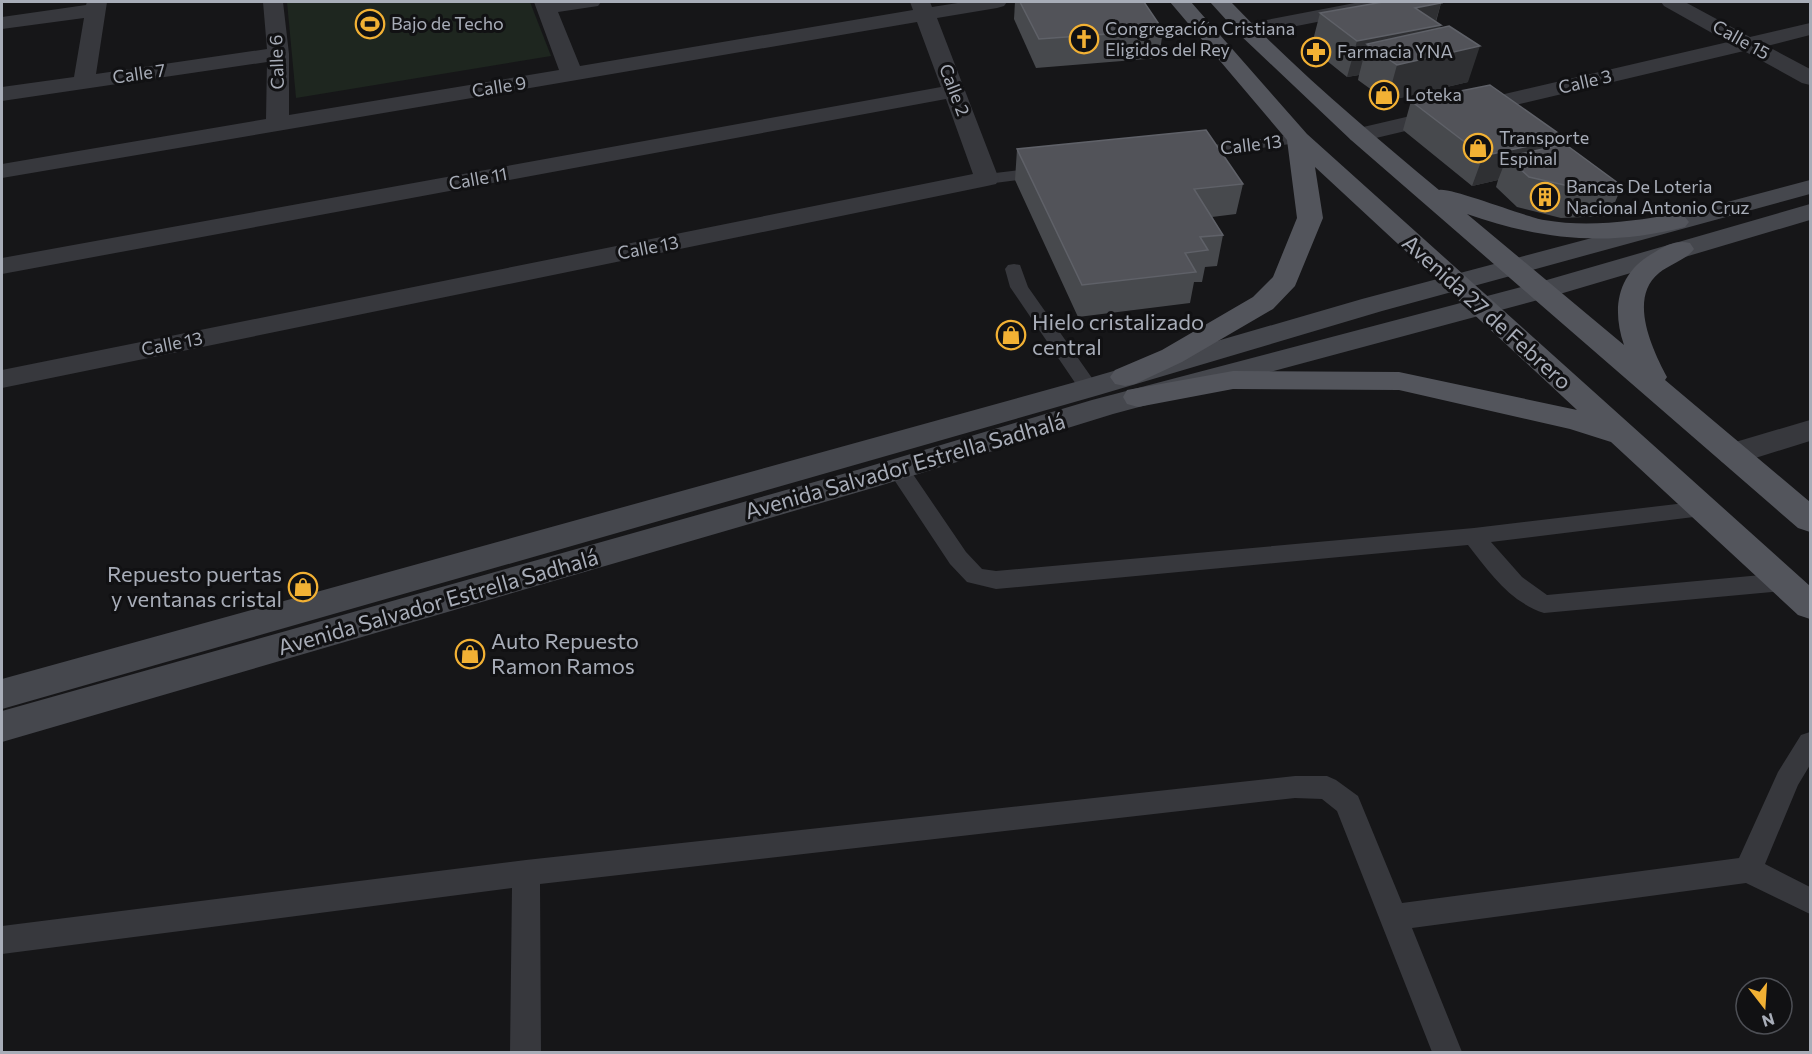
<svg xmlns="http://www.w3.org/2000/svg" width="1812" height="1054" font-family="Commissioner,sans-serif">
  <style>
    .green { fill: #1e261f }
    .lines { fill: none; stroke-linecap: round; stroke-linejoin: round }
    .lane { fill: #37383d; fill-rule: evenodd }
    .street { fill: #37383d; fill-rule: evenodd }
    .secondary { fill: #45474d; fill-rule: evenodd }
    .primary { fill: #53555c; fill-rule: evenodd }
    .wall { fill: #47494d }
    .shaded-wall { fill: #2f3033 }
    .building { fill: #525359; stroke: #5f6168; stroke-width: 1.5 }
    .labels { text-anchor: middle; stroke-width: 6; stroke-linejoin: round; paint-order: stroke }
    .far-poi-label { font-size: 18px; fill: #a8adb8; stroke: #111113; text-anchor: start }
    .far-street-label { font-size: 18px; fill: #a8adb8; stroke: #111113 }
    .street-label { font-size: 22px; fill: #a8adb8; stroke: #111113 }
    .poi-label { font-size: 22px; fill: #a8adb8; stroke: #111113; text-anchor: start }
  </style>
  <rect width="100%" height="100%" fill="#161618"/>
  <path class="green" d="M287,2H530L551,56L296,98Z"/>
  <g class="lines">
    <g class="lane">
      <path d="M1299,134L1305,136L1307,139L1305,142L1190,158L1182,153L1190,148Z"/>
      <path d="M1044,167L1050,168L1052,172L1050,176L987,184L979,179L987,174Z"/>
      <path d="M1014,264L1020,265L1028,287L1099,388L1096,393L1089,395L1082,393L1010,287L1005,269L1008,265Z"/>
      <path d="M898,462L906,464L966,552L982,569L996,571L1474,528L1702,501L1710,503L1713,509L1710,515L1491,542L1522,577L1547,595L1784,573L1792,576L1796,582L1792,588L1784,591L1544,613C1510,602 1489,572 1468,545L996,589L967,582L950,564L887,469L890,464Z"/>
      <path d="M1810,732V765L1798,785L1765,864L1810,887V914L1746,883L1412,928L1462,1052H1432L1337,811L1322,799L1295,798L540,884L541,1052H510L512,888L2,954V926L526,860L1295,776H1327L1336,780L1358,796L1402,903L1739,858L1778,772L1801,735Z"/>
    </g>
    <g class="street">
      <path d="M87,2H107L96,74L267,49L263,2H283L289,54V115L559,70L534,2H601L598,6L558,12L580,66L913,10L910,2H930L932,7L964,2H1007L1004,6L997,8L937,18L999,179L996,184L987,186L2,388V370L973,174L946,99L2,274V258L941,87L917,22L2,178V164L266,119L267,62L2,101V87L74,77L84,18L2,29V17L86,5Z"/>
      <path d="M1360,2H1398L1395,6L1388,8L1246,36L1239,34L1236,30L1239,26L1246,24Z"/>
      <path d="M1661,2H1685L1750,37L1810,23V35L1767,46L1810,69V85L1802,83L1744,51L1359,142L1351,140L1347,135L1351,130L1359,128L1728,42L1664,6Z"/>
      <path d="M1810,420V441L1733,465L1722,462L1717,454L1722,446Z"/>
    </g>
    <g class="secondary">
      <path d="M1810,180V194L1382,311L1099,395L2,709V679L1079,381L1362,299Z"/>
      <path d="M1810,204V220L1553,296L1113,414L876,487L2,742V711L857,470L1092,400L1533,284Z"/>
    </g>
    <g class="primary">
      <path d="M1170,2H1191L1307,134L1810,586V619L1798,615L1611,442L1570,429L1399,390L1233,389L1138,407L1127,404L1123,397L1127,390L1233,371L1399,372L1577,410L1315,167L1323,218L1295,286L1273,309L1182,362L1135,384L1125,386L1115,384L1110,377L1115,370L1162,350L1253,297L1273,277L1297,218L1287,140Z"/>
      <path d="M1210,2H1231C1295,69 1367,130 1439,190C1450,187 1523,216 1544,220C1589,228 1632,221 1676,214L1685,217L1689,222L1685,227C1607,247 1542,240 1467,214L1624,345C1611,307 1618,272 1655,252C1667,245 1676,240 1690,243L1694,249C1686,260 1670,264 1659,273C1628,298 1652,349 1667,377L1665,380L1810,502V532L1798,528L1351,140L1239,34Z"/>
    </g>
  </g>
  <g class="wall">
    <path d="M1015,2H1144L1163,30L1159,58L1036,68L1014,19Z"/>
    <path d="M1441,3L1436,22L1440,28L1468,82L1387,101L1358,80L1359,75L1347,77L1311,48L1320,13Z"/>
    <path d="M1411,101L1565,138L1562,144L1622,186L1609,216L1561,218L1517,207L1496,187L1498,180L1472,186L1403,130Z"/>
    <path d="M1017,149L1243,184L1236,214L1212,217L1223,235L1217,266L1205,267L1202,282H1194L1190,303L1078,317L1015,180Z"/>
  </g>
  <g class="shaded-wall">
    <path d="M1441,3L1434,27L1441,25L1432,57L1480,46L1468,82L1387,101L1397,65L1367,44L1359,75L1347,77L1357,41L1415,8Z"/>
    <path d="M1565,138L1553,168L1507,157L1498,180L1472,186L1483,156Z"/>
  </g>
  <g class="building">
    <path d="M1020,2H1144L1163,30L1039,39Z"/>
    <path d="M1383,2H1439L1441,3L1415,8L1441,25L1357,41L1320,13Z"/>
    <path d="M1449,26L1480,46L1397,65L1367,44Z"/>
    <path d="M1490,85L1565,138L1483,156L1411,101Z"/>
    <path d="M1206,130L1243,184L1194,189L1223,235L1200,237L1208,250L1185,253L1196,272L1082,285L1017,149Z"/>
    <path d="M1565,144L1622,186L1573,187L1529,177L1507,157Z"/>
  </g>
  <defs>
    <g id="stadium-ring" transform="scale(1.5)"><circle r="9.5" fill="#111113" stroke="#f2b134" stroke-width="1.5"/><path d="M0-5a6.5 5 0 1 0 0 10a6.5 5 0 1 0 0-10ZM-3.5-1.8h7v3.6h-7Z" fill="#f2b134"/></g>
    <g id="church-ring" transform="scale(1.5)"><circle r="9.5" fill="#111113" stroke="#f2b134" stroke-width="1.5"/><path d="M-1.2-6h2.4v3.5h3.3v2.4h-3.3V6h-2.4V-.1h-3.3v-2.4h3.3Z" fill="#f2b134"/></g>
    <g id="pharmacy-ring" transform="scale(1.5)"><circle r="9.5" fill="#111113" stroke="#f2b134" stroke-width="1.5"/><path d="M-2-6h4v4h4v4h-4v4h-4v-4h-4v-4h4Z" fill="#f2b134"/></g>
    <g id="shop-ring" transform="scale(1.5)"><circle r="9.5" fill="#111113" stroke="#f2b134" stroke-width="1.5"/><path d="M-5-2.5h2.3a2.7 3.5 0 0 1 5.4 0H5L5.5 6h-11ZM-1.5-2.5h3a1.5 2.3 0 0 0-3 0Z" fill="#f2b134"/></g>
    <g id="building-ring" transform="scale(1.5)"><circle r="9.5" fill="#111113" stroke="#f2b134" stroke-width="1.5"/><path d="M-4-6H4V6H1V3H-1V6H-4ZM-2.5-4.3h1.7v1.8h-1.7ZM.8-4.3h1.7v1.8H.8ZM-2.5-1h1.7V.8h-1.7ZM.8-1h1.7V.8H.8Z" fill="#f2b134"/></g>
  </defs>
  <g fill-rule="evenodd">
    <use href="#stadium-ring" x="370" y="24"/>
    <use href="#church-ring" x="1084" y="39"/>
    <use href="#pharmacy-ring" x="1316" y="52"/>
    <use href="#shop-ring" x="1384" y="95"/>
    <use href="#shop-ring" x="1478" y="148"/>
    <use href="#building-ring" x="1545" y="197"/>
    <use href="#shop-ring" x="1011" y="335"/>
    <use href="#shop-ring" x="303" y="587"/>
    <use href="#shop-ring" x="470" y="654"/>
  </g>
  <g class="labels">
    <g class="far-poi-label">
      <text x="391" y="30">Bajo de Techo</text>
      <text x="1105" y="35">Congregación Cristiana<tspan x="1105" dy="21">Eligidos del Rey</tspan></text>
      <text x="1337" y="58">Farmacia YNA</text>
      <text x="1405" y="101">Loteka</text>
      <text x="1499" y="144">Transporte<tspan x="1499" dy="21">Espinal</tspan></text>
      <text x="1566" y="193">Bancas De Loteria<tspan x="1566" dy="21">Nacional Antonio Cruz</tspan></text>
    </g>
    <g class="far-street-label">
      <text transform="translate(1741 40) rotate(29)" y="6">Calle 15</text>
      <text transform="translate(277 62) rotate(-92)" y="6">Calle 6</text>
      <text transform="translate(139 74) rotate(-8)" y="6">Calle 7</text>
      <text transform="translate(1585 82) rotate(-13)" y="6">Calle 3</text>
      <text transform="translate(499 87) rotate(-9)" y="6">Calle 9</text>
      <text transform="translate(954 90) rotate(69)" y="6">Calle 2</text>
      <text transform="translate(1251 145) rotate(-7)" y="6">Calle 13</text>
      <text transform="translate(478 179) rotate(-10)" y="6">Calle 11</text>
      <text transform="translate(648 248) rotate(-11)" y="6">Calle 13</text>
      <text transform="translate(172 344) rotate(-11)" y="6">Calle 13</text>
    </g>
    <g class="street-label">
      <text transform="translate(1487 312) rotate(42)" y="8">Avenida 27 de Febrero</text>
      <text transform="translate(905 466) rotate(-16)" y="8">Avenida Salvador Estrella Sadhalá</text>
      <text transform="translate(438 602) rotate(-16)" y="8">Avenida Salvador Estrella Sadhalá</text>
    </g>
    <g class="poi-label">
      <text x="1032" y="330">Hielo cristalizado<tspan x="1032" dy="25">central</tspan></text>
      <text x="282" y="582" text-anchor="end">Repuesto puertas<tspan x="282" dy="25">y ventanas cristal</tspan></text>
      <text x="491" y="649">Auto Repuesto<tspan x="491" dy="25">Ramon Ramos</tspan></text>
    </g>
  </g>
  <rect width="1812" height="1054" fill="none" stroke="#a8adb8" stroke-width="6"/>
  <g transform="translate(1764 1006) rotate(163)"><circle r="28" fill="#111113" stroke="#4d4f55" stroke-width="1.5"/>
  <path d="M0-4.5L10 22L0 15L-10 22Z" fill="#f2b134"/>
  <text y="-9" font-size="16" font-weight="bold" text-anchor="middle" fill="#a8adb8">N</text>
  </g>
</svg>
